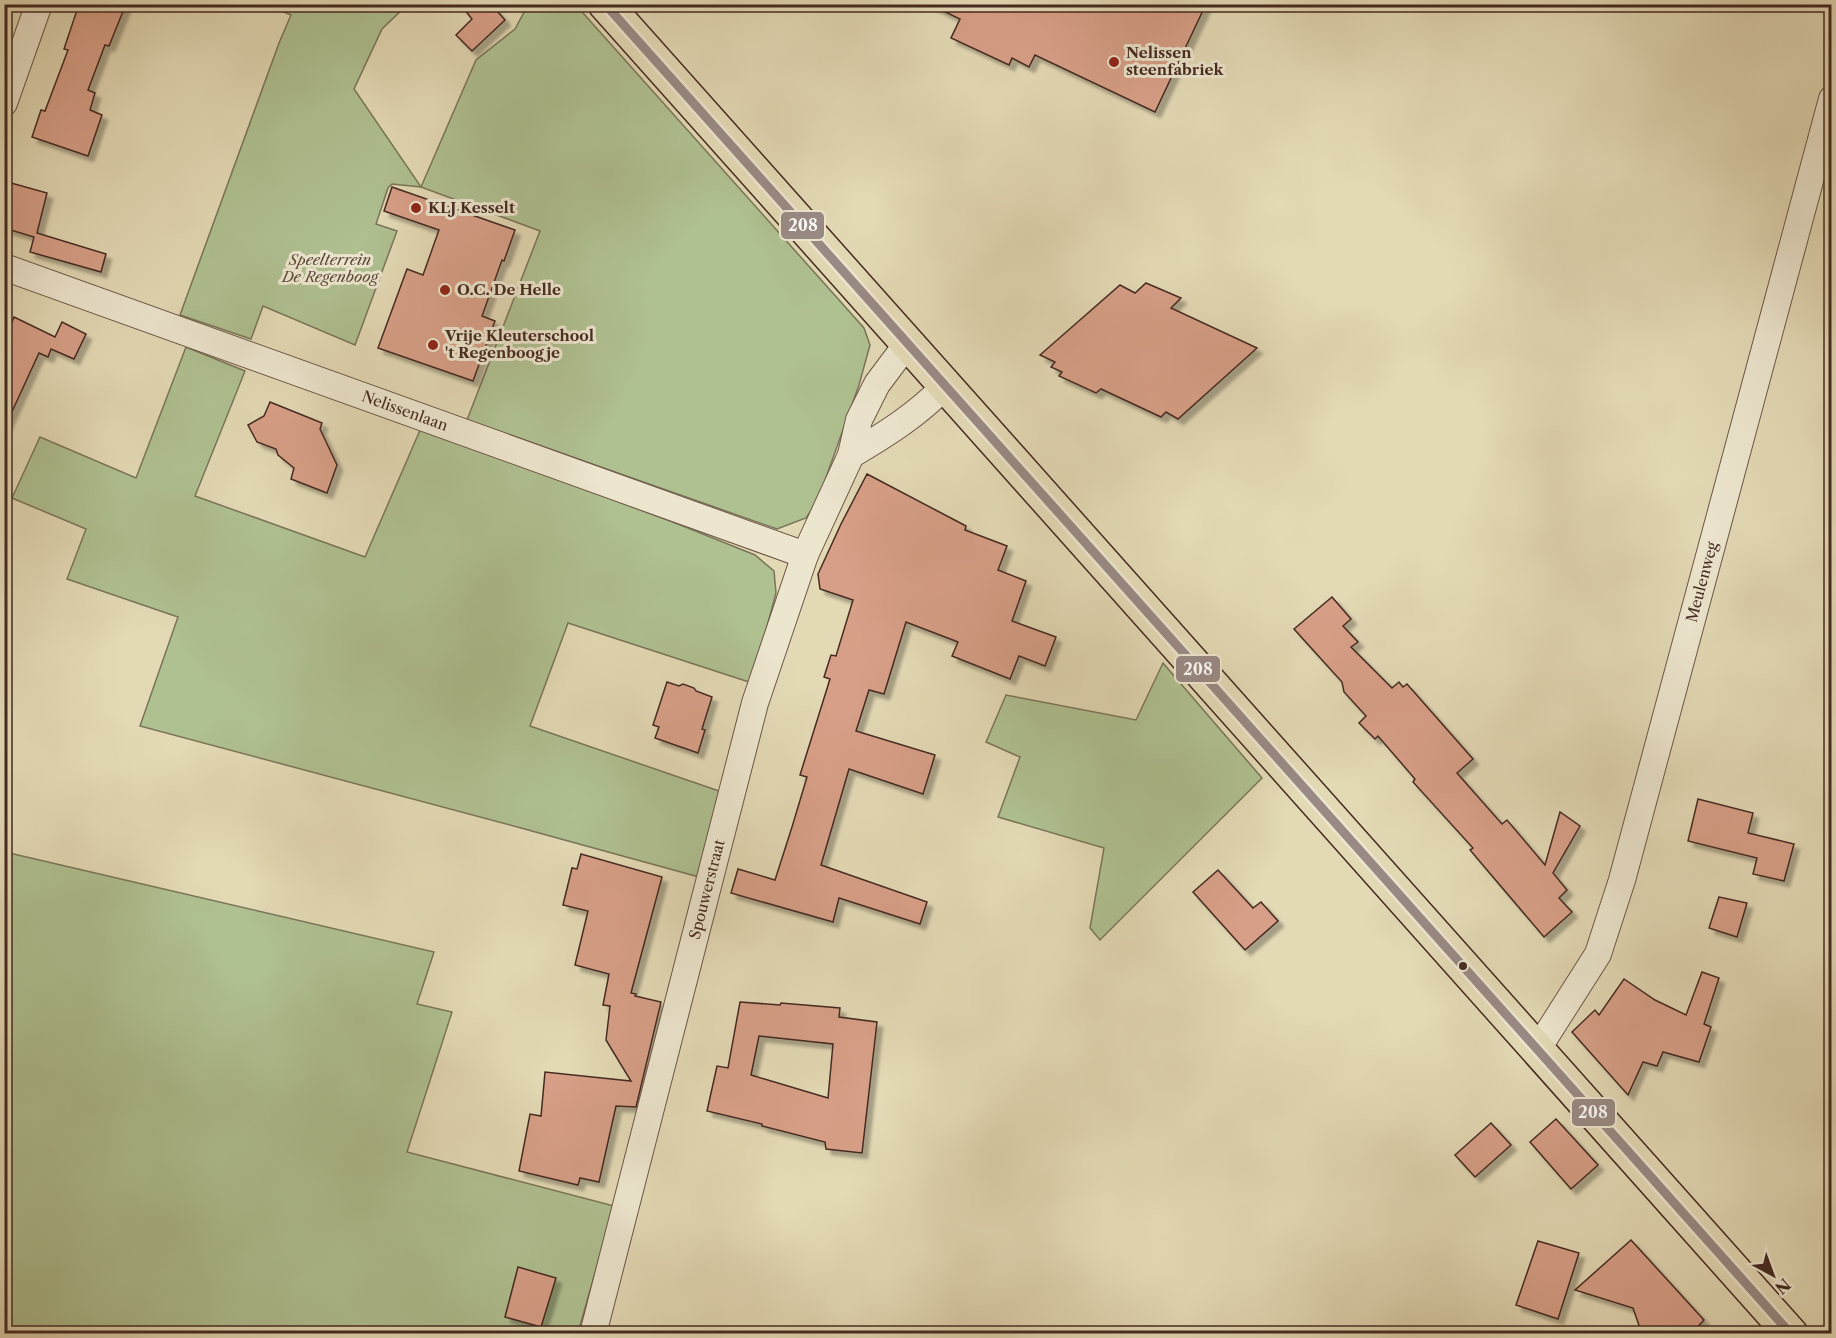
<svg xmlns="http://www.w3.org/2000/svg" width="1836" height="1338" font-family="'Libre Caslon Text',serif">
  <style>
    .green { fill: #afc091; stroke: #7a7559; stroke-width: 1.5 }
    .building { fill: #d79f87; stroke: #452a21; stroke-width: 1.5; fill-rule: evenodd; filter: url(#shadow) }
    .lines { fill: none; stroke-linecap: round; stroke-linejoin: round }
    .street-casing { stroke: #6c5646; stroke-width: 28 }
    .primary-casing { stroke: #452a21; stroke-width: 36 }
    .street { stroke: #ede6cf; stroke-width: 26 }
    .primary { stroke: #e3d9b5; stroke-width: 33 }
    .bus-1-casing { stroke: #ede6cf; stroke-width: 14 }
    .bus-1 { stroke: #998a85; stroke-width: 9 }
    .poi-dot { fill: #8f2418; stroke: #ede6cf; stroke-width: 2 }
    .bus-dot { fill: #452a21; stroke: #ede6cf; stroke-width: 2 }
    .labels { text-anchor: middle; stroke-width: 6; stroke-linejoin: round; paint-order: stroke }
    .poi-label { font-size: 15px; font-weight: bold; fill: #452a21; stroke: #ede6cf; text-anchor: start }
    .park-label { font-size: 15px; font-style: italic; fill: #5a4837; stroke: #ede6cf }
    .street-label { font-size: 15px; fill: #452a21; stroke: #ede6cf }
    .line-badge { stroke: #ede6cf; stroke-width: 2 }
    .badge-label { font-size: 16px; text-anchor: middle; font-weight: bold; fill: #fff }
  </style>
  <defs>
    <filter id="shadow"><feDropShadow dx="5.5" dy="5.5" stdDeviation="1.5" flood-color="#0004"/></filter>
  </defs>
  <rect width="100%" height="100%" fill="#e3d9b5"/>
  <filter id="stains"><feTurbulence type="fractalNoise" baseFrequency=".00333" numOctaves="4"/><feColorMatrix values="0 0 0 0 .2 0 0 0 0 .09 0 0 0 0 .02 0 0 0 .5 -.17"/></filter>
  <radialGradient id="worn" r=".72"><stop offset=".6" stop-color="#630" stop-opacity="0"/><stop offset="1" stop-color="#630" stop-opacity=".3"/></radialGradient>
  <g class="green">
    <path d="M575,4L864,328L870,345L859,385L818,500L806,518L777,529L467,420L540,231L421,187L392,184L388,188L376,224L397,231L355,345L263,306L251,339L180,315L279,43L291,15L267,5H407L382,29L354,89L421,187L476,60L515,29L528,5Z"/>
    <path d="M186,347L245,371L195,496L365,557L421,428L678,524L755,555L774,571L776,593L752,683L568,623L530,726L722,792L699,877L521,828L140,726L178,617L67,579L86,529L12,498L40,437L136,478Z"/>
    <path d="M1163,663L1262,778L1100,940L1090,928L1104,848L998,817L1020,757L986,742L1006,695L1136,720Z"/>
    <path d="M5,852L434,952L417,1004L452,1012L407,1152L614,1206L578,1333L5,1334Z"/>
  </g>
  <g class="building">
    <path d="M79,4H126L109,46L105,45L88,90L95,93L90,110L102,115L88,156L32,137L41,110L45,111L68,50L64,49Z"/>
    <path d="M460,4H491L505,20L472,51L456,35L472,19Z"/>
    <path d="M929,4H1206L1155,112L1035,55L1029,67L1012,58L1009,65L951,38L960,19Z"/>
    <path d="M4,181L47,193L37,233L106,254L101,272L30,252L34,237L4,228Z"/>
    <path d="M392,187L515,230L504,261L502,260L482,316L495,321L473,381L378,348L407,269L423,275L439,230L384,211Z"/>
    <path d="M1146,283L1181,298L1171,308L1257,348L1178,419L1166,412L1161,417L1101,389L1096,393L1059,376L1062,372L1051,367L1055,362L1040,355L1120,285L1135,293Z"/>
    <path d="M14,317L55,337L62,322L86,334L74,359L51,349L48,357L39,353L4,429V319L12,322Z"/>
    <path d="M270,402L322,423L320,429L337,465L327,493L291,479L294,468L278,455L276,449L257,442L248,425L264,416Z"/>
    <path d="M867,474L966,526L965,530L1007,546L998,570L1026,581L1012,621L1056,637L1045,666L1019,656L1010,679L952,656L958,642L906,622L884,694L869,690L856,731L935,755L923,794L849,769L821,865L927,902L920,924L839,898L833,922L731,893L738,869L775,880L792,827L807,777L800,775L830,679L824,677L831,655L836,656L853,600L820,589L818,574L841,524Z"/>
    <path d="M1332,597L1351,619L1343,626L1358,642L1351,647L1392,688L1399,682L1403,687L1407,684L1473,759L1457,773L1502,824L1507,820L1545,865L1560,812L1580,826L1553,873L1567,890L1559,898L1572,912L1544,937L1470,850L1473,848L1413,782L1415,779L1378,736L1375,739L1359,723L1366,716L1344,692L1342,682L1294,629Z"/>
    <path d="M667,682L679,686L683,684L694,688L696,691L712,697L702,729L705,730L698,753L655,738L659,727L653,725Z"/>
    <path d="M1698,799L1753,813L1748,833L1794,844L1784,881L1753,874L1757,858L1688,841Z"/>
    <path d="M581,854L662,877L631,993L636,994L635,996L661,1002L636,1107L616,1106L599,1182L580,1178L578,1185L519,1171L530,1114L541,1116L545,1072L631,1081L606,1040L610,1006L603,1005L609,974L575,965L588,911L563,905L572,868L577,869Z"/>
    <path d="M1218,870L1253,908L1261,902L1278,921L1245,950L1193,892Z"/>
    <path d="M1719,897L1747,903L1737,937L1709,928Z"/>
    <path d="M1702,972L1719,978L1704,1024L1711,1027L1699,1062L1663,1052L1657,1066L1643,1062L1628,1095L1572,1032L1595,1010L1599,1015L1624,979L1655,1000L1686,1015Z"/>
    <path d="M740,1002L780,1005L781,1003L840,1008L839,1017L877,1022L862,1153L826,1149L825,1142L762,1126V1124L707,1111L717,1066L728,1068ZM759,1036L833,1044L828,1098L751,1075Z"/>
    <path d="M1556,1119L1598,1165L1571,1189L1530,1142Z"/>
    <path d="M1491,1123L1511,1145L1475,1177L1455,1155Z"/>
    <path d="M1631,1240L1704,1320L1691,1334H1642L1633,1308L1575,1290Z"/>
    <path d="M1538,1241L1579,1253L1558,1319L1516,1305Z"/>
    <path d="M518,1267L556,1278L541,1327L505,1317Z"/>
  </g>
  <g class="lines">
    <g class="street-casing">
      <g id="street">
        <path d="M4,103L39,4"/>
        <path id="s1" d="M4,267L805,555"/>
        <path d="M851,455C885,435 917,415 945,386"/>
        <path id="s2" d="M1537,1050L1598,954L1622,880L1832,99"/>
        <path id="s3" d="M593,1334L755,703L805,555L851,455L859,420L877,384L907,344"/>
      </g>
    </g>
    <g class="primary-casing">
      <path id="primary" d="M605,4L1791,1334"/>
    </g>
    <use href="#street" class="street"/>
    <use href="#primary" class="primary"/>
    <g class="bus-1-casing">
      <path id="bus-1" d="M605,4L1791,1334"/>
    </g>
    <use href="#bus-1" class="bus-1"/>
  </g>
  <g class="poi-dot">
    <circle cx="1114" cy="62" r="6"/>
    <circle cx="416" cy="208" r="6"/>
    <circle cx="445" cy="290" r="6"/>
    <circle cx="433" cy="345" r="6"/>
  </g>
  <circle class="bus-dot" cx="1463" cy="966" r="5"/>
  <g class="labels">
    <g class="poi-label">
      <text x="1126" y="58">Nelissen<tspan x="1126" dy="17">steenfabriek</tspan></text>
      <text x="428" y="213">KLJ Kesselt</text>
      <text x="457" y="295">O.C. De Helle</text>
      <text x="445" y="341">Vrije Kleuterschool<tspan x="445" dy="17">'t Regenboogje</tspan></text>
    </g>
    <g class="park-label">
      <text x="330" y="265">Speelterrein<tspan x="330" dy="17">De Regenboog</tspan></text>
    </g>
    <g class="street-label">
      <text dy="5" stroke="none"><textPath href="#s1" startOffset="426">Nelissenlaan</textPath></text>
      <text dy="5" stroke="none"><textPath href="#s2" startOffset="500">Meulenweg</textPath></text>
      <text dy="5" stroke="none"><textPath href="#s3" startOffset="459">Spouwerstraat</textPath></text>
    </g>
  </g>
  <g class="line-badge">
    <rect x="780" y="211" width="45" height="29" rx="6" fill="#998a85"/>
    <rect x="1175" y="655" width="46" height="28" rx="6" fill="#998a85"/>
    <rect x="1571" y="1098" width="45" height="29" rx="6" fill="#998a85"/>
  </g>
  <g class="badge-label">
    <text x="803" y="231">208</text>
    <text x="1198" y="675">208</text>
    <text x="1593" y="1118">208</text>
  </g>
  <rect width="1836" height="1338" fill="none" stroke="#e3d9b5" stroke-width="24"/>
  <rect x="6" y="6" width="1824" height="1326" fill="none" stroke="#452a21" stroke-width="3"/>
  <rect x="12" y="12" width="1812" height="1314" fill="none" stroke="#452a21" stroke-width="1.5"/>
  <g transform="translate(1773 1275) rotate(139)" stroke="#ede6cf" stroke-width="4.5" paint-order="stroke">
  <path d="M0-4.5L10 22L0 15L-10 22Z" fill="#452a21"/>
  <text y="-9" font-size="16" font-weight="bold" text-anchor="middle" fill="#452a21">N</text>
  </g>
  <rect width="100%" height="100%" filter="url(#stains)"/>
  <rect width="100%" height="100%" fill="url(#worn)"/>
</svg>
